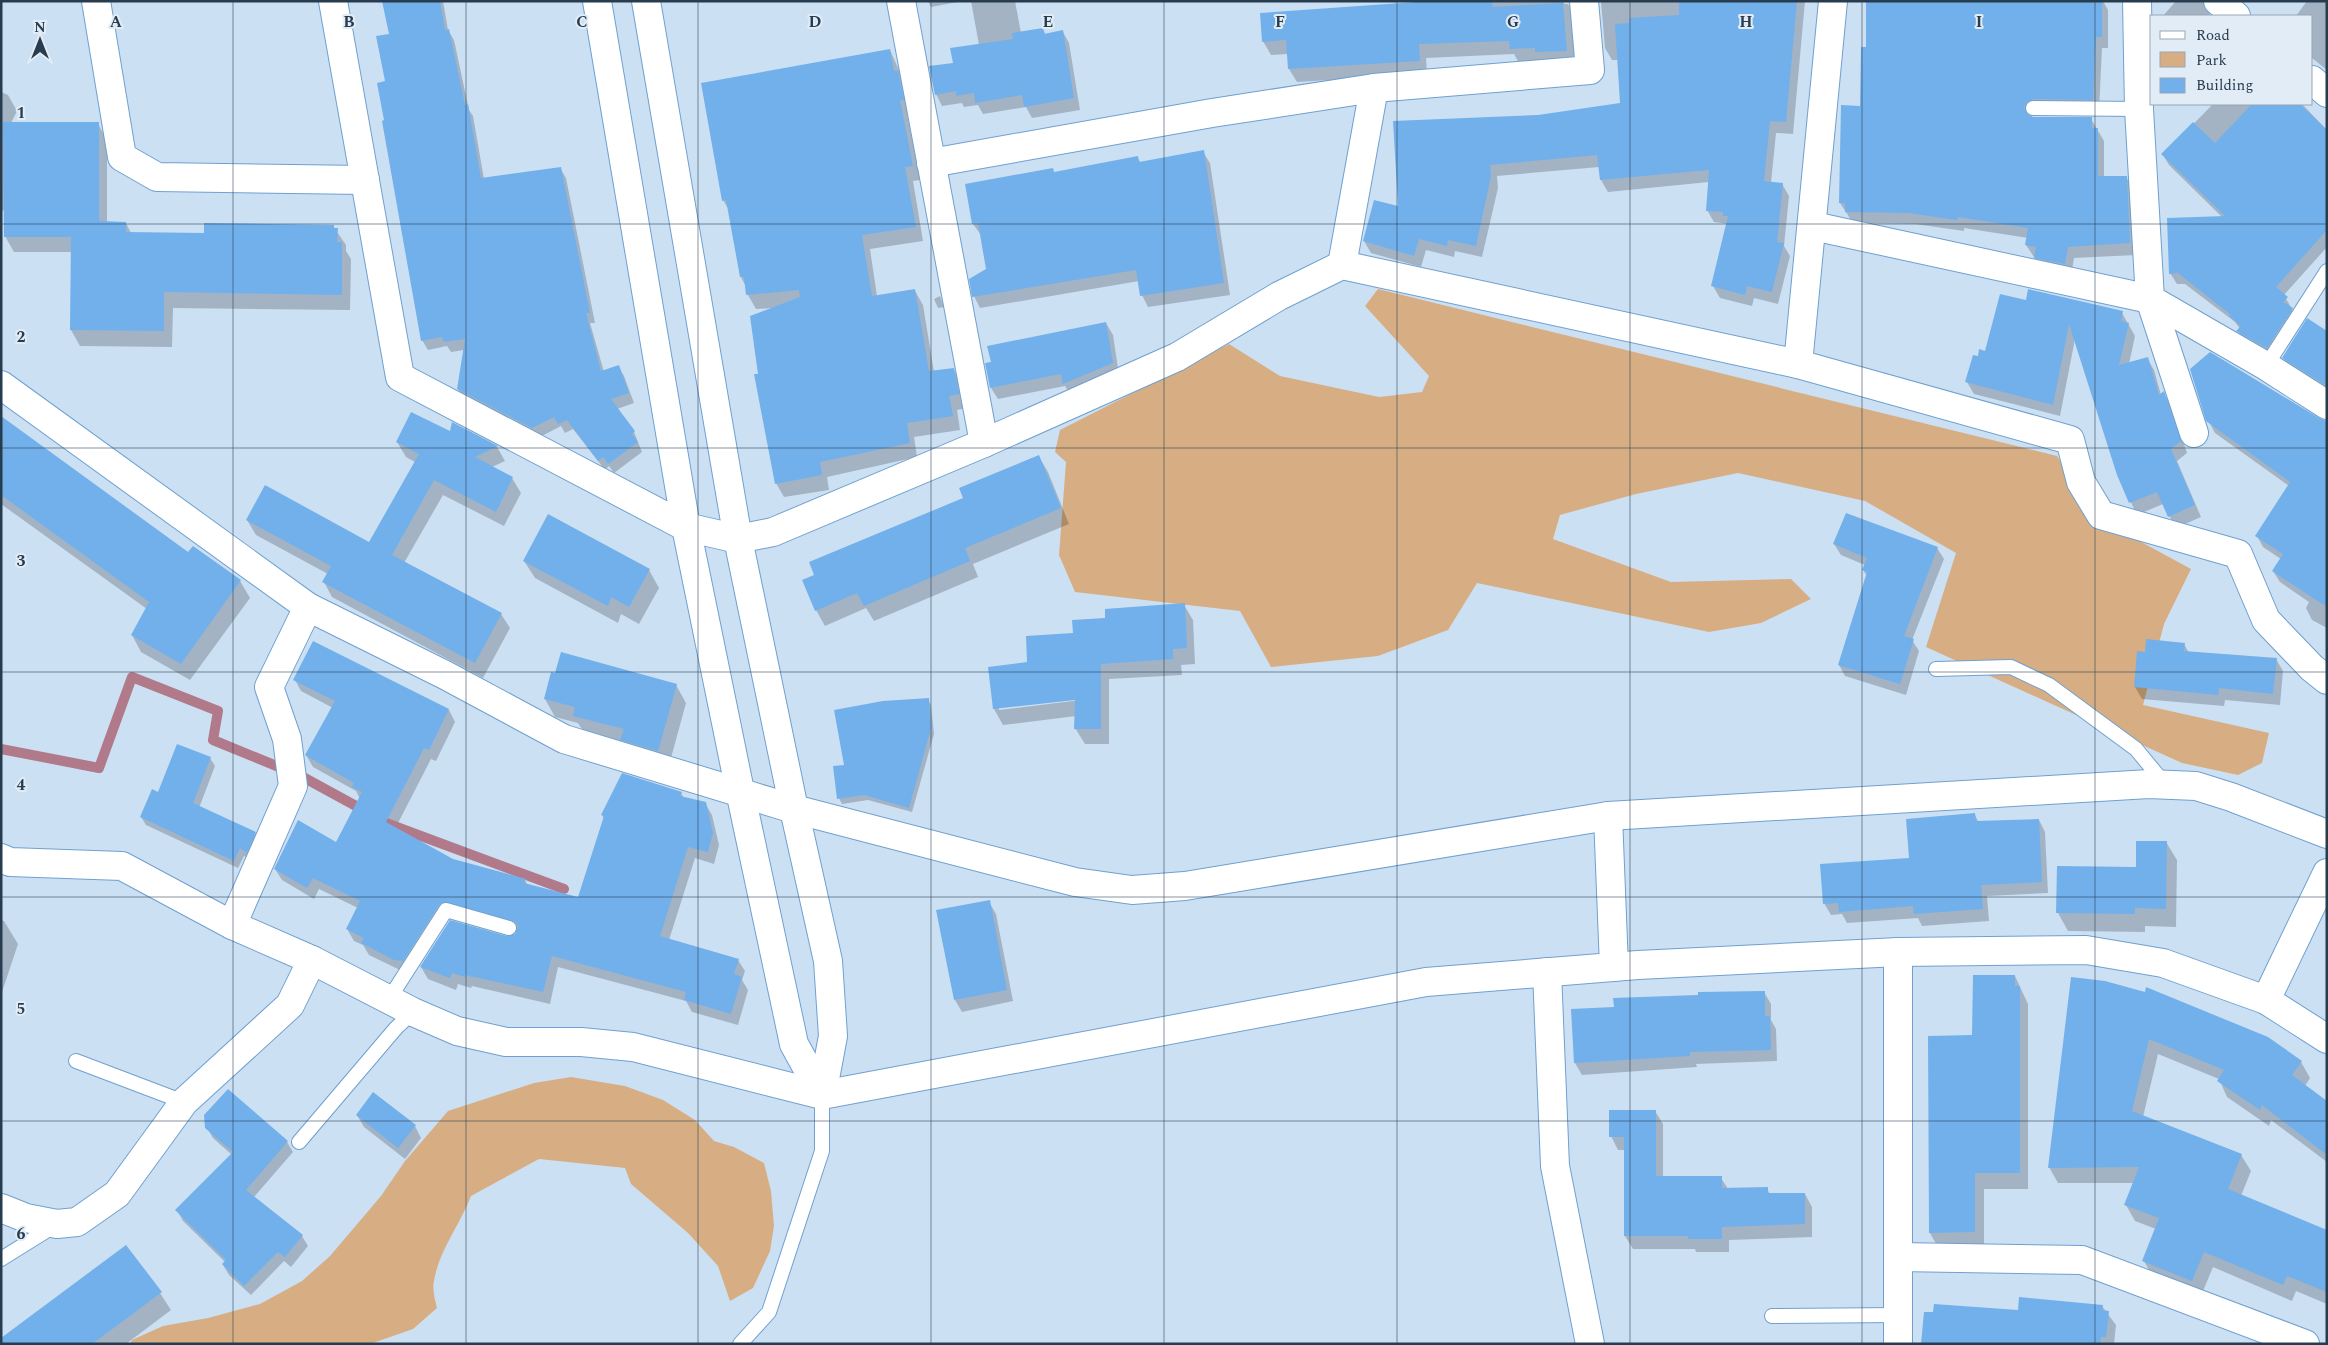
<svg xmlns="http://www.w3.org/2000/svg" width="2328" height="1345" font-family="Spectral,serif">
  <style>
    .green { fill: #d7ae84 }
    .shadow { fill: #0003; fill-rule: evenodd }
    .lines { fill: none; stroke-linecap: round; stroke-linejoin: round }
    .stream { stroke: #b17a8a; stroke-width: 10 }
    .building { fill: #71b0eb }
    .lane-casing { stroke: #6fa0cf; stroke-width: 16 }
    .street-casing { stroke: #6fa0cf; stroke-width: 30 }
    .secondary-casing { stroke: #6fa0cf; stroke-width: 30 }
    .lane { stroke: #fff; stroke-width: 14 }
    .street { stroke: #fff; stroke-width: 28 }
    .secondary { stroke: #fff; stroke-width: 28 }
    .grid { fill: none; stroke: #273c4f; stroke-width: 1; stroke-opacity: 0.55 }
    .grid-label { font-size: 16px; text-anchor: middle; font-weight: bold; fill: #273c4f; stroke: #e2ecf6; stroke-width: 4; stroke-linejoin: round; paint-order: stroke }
  </style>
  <rect width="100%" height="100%" fill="#cce0f4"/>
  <g class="green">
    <path d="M1378,289L2057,456L2099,519L2191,569L2164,624L2143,705L2269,733L2262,763L2238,775L2182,763L1926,647L1956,553L1865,501L1738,473L1636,494L1560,515L1553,539L1671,582L1791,579L1811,599L1761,623L1709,632L1477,583L1448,630L1378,656L1271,667L1240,611L1075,592L1059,555L1066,462L1055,452L1060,430L1229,344L1280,376L1379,397L1422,392L1429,376L1365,306Z"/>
    <path d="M571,1077L625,1086L663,1100L695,1120L714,1141L734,1147L764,1163L771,1191L774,1226L770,1251L753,1288L730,1301L718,1266L688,1233L631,1184L625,1168L539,1159L471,1196C460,1225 439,1250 434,1281C432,1289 435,1300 437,1308L413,1329L370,1344H130L132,1340L163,1326L208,1318L260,1304L302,1281L330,1256L381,1196L405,1161L448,1111L534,1083Z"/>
  </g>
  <g class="shadow">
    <path d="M384,1H443L448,30L454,40L469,110L473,116L484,179L560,168L566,178L595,323H590L604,372L618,366L624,376L634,403L617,409L634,432L642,452L614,473L609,466L605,470L573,429L565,433L561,426L538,438L464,399L458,389L464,350L451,352L447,346L428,350L422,340L385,121L390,35Z"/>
    <path d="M928,1H963L931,7Z"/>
    <path d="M971,1H1015L1021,33L1043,29L1046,35L1063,32L1069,43L1080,110L1032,118L1026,107L983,114L978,105L964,107L962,103L942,106L936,94L954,64L979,45Z"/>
    <path d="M1448,1H1564V4H1568L1576,17L1580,64L1519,63L1514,54L1426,58L1427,74L1297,82L1289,69L1288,54L1271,55L1263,41Z"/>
    <path d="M1805,1L1793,134L1776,133L1771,183L1782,184L1789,196L1784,246L1790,256L1778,304L1754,298L1752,306L1720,298L1713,286L1728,224L1714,222L1707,210L1709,182L1608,192L1601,180L1599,167L1497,176L1498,188L1482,257L1455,251L1454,257L1426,250L1421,267L1371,253L1364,241L1400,208L1538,117L1621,104L1618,60H1612L1605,48L1601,2Z"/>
    <path d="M1868,1H2103L2108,10V48H2102L2099,111H2040L2031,117L2091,119L2104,141V177H2126L2133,188L2136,255L2074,258L2071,276L2042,269L2026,245L2028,238L1964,228V231L1915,224L1853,223L1840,203L1861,108L1868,48Z"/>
    <path d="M2176,1H2212L2208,9L2210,16H2163Z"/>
    <path d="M2307,1H2327V70L2312,58V16H2296Z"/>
    <path d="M890,50L906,86L911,114H907L920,180L913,181L923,241L870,249L877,296L915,291L923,305L934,372L953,369L962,383L966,408L957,410L960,430L914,437L917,457L827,477L829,490L784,497L776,483L760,375L773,308L756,309L748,295L746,287L741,277L729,210L723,200Z"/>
    <path d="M1,92L8,95L17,111L11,123L98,124L107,140V223H126L131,233L205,234L333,226L346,245V251L351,259L350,310L173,308L172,347L80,346L71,330L72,252H14L5,236V209L1,212Z"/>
    <path d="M2213,104H2302L2327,130V247L2284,295L2298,320L2273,358L2244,341L2238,331L2240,329L2235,322L2185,284H2177L2170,273L2223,218L2169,165L2163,155Z"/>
    <path d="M1203,152L1210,163L1230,295L1148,307L1142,295L1139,281L980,308L974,296L987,270L981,235L973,224L1054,173L1137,157L1141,163Z"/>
    <path d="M940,296L944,307L938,308L934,299Z"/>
    <path d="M2027,302L2122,313L2135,336L2129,364L2147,358L2154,370L2161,395L2163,393L2170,404L2187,453L2177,461L2201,517L2176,528L2163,504L2137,515L2118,475L2075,339L2060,416L1974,394L1967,382L1979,357L1986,353Z"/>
    <path d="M1106,323L1113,335L1119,375L1071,395L1065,386L998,399L991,388Z"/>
    <path d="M2327,333V393L2290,370L2283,358Z"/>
    <path d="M1,418L189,553L193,548L240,581L250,598L190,680L141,652L132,635L147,609L1,504Z"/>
    <path d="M2318,419L2327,422V628L2312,620L2306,608L2309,602L2280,582L2273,571L2281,559L2263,547L2257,536L2289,486L2215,433L2208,420Z"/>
    <path d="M453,424L497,447L505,461L492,467L512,478L521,493L504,526L443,495L404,563L501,614L510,628L483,678L332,597L324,582L328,574L256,535L247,520L369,544L415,462L406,457L397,442L451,433Z"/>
    <path d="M1039,457L1048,472L1069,524L973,564L978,577L874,621L866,608L825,626L816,610L965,498Z"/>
    <path d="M1834,544L1937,548L1944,559L1912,640L1919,651L1906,695L1845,676L1839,665L1867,576L1863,570L1865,565L1841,555Z"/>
    <path d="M524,561L649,570L659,588L639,624L621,614L618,623L535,578Z"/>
    <path d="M1184,605L1193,620L1195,664L1181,665L1182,675L1109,679V744H1085L1075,728L1076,716L1003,725L994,709L989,668L1029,663L1075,634L1107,620ZM1081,698V700L999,710V707Z"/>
    <path d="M314,642L449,710L455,722L436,761L431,759L395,829L452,861L525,880L528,886L579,899L604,819L602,815L681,793L684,798L705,803L712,815L719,845L714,864L695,858L669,940L738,960L745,971L742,980L748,990L738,1025L692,1012L686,1001L558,967L550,1004L472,986L471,988L458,984L456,990L428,979L421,967L450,922L507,938L516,935L517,932L451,913L402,971L369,955L363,945L354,941L347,929L358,908L319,889L314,899L282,880L275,869L336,844L360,799L356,791L313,767L306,755L333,708L301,691L295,680Z"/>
    <path d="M2184,644L2189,653L2276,659L2283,671L2280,705L2225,700L2224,706L2142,699L2135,687L2146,653Z"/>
    <path d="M676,685L686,703L668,769L585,734L578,723L555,717L545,699Z"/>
    <path d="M928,699L931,705L934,734L912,812L868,800L842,804L839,798L846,766Z"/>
    <path d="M210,758L215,766L199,808L255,833L259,841L251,860L244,856L238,868L146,825L141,817L158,793Z"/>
    <path d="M1975,815L1979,823L2039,820L2045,832L2048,893L1987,896L1989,921L1922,926L1918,918L1847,923L1842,914L1831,915L1824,903L1910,859Z"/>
    <path d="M2166,842L2177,860L2176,927L2145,926V932L2068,931L2058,913L2137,868Z"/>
    <path d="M989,902L996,914L1013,1001L962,1012L955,1000Z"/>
    <path d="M1,920L4,921L18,944L1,995Z"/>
    <path d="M2015,976L2028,1004V1189H1984V1248L1939,1249L1930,1233L1974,1036Z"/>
    <path d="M2072,979L2301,1062L2310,1078L2305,1086L2327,1102V1162L2271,1120L2269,1126L2227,1097L2219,1079L2158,1054L2143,1117L2241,1155L2251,1171L2241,1196L2327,1231V1304L2296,1291L2292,1301L2213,1267L2201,1296L2153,1277L2144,1261L2156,1229L2135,1221L2126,1205L2134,1183H2058L2049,1167Z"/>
    <path d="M1764,992L1771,1004V1020L1776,1029L1777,1061L1696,1064L1697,1067L1582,1075L1575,1063Z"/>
    <path d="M1655,1111L1663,1124V1177L1721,1178L1728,1189H1767L1770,1194H1805L1812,1207V1237L1729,1240V1252H1696L1695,1249H1633L1625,1236V1150H1618L1611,1136Z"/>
    <path d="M357,1115L415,1126L421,1138L405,1159L364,1127Z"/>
    <path d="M207,1128L287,1142L293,1152L254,1197L302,1236L308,1246L291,1267L284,1261L251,1295L229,1275L223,1265L225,1262L183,1221L177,1210L232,1155L213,1138Z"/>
    <path d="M160,1293L171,1310L126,1344H1Z"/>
    <path d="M2102,1306L2116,1325L2114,1344H1922L2019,1311Z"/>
  </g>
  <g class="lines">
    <g class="stream">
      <path d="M1,749L99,768L132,677L218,711L213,740L301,776L367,812"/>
      <path d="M386,823L564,889"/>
    </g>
  </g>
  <g class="building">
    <path d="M382,1H440L445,30L449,29L465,105L468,104L481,178L561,167L590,313H586L601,371L619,365L629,393L611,399L635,431L632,434L638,442L608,464L603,457L598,461L567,420L558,424L554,417L532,428L457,389L465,339L444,342L442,337L421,341L382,121L384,120L377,83L385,81L376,36L389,34Z"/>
    <path d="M1430,1H1492L1493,7L1563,3L1567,51L1535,52V48L1510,49L1509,41L1419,44L1420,61L1288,69L1286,40L1262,42L1260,13Z"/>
    <path d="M1679,1H1797L1786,122L1770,121L1764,181L1783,183L1777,242L1784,243L1772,292L1747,286L1745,295L1711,286L1728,216H1723V212L1706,211L1709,170L1600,180L1597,155L1490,165L1491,176L1476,246L1448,240L1447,246L1419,239L1414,256L1363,241L1374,200L1398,206L1393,121L1538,115L1620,103L1615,24L1630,23L1629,18L1679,15Z"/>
    <path d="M1866,1H2102V37H2096L2093,100L2033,99L2026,103L2024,108L2028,115L2033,117H2092V128H2098V176H2127L2130,243L2068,247L2065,264L2034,258L2036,247L2025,245L2028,228L1958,217L1957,220L1908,213L1845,212V203H1839L1841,105L1860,106L1861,47H1866Z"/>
    <path d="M1043,28L1044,34L1063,30L1074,98L1024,107L1022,95L975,103L974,93L956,96V91L935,95L929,66L953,63L950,48L1013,39L1012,33Z"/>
    <path d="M890,49L894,71H898L904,100H900L913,166L905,167L916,227L862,235L872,296L915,289L929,371L954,368L959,394L949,396L953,416L907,423L910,443L820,462L822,475L775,484L754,374H758L750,316L800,297L799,290L746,295L744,277H740L726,200L722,201L701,83Z"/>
    <path d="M2252,104H2300L2327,130V230L2276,287L2288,297L2283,302L2293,308L2267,348L2236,331L2241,326L2229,316L2231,315L2178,273L2169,274L2167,218L2225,216L2161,154L2193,122L2215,143Z"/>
    <path d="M3,122H99V221L126,222V232L204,233V223L334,225V228H338L337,242H342V295L164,292V331L70,330L71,237H4Z"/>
    <path d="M1204,150L1224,283L1140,296L1136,270L972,297L969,279L986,269L978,223L972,224L965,184L1053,168L1054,172L1138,156L1139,162Z"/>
    <path d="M2028,289L2123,311L2121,321L2129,323L2119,365L2148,357L2159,395L2164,391L2181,441L2171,449L2195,505L2168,517L2157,492L2129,503L2117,475L2069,324L2053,405L1965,382L1973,355L1978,356L1979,349L1985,351L2000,294L2026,300Z"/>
    <path d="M2307,318L2327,331V386L2282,358Z"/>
    <path d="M1106,322L1113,363L1063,384L1061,374L990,388L985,363L991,362L987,346Z"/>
    <path d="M2210,352L2319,418L2327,421V607L2272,571L2283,554L2255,536L2290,482L2206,421L2190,369Z"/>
    <path d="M411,412L450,431L452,422L498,446L475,457L513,477L496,512L434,480L392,555L502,613L475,663L322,582L331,566L246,520L265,485L369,542L419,454L396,442Z"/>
    <path d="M1,416L188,552L193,546L241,580L181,664L131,635L149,602L1,495Z"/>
    <path d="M1039,455L1061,508L965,548L970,561L864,606L857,593L815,611L802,580L814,575L809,562L963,498L959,488Z"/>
    <path d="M1846,513L1938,547L1904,636L1914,639L1900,684L1838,665L1867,572L1862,570L1867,558L1833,544Z"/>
    <path d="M548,514L650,569L629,607L611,597L608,606L523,561Z"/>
    <path d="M1185,603L1187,648L1173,649V659L1101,664V729H1074L1075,700L993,709L988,667L1027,662L1026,636L1073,633L1072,620L1105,618V609Z"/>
    <path d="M2146,639L2185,643L2184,651L2277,658L2273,694L2219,688L2218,695L2134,687L2137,651L2145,652Z"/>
    <path d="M313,641L449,709L429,750L424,748L386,822L453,859L526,879L524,883L578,897L604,816L601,815L622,773L682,792L680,796L706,802L713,833L708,852L688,847L660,936L739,959L734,974L742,977L731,1014L684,1000L686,992L552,956L543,992L465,975V977L452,973L450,978L420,967L450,920L507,936L515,934L518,926L516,922L443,902L439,905L403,961L394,960L361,943L364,938L346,929L360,901L313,878L307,888L274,869L298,820L336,842L362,792L352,787L354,783L305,755L335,701L293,680Z"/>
    <path d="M561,652L677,684L658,751L620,740L624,729L573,716L575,707L544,699L551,672L555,673Z"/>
    <path d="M929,698L931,728L909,808L864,795L837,799L833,766L844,765L834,710L883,701Z"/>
    <path d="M177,744L211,757L193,803L256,832L247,853L240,848L234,861L140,817L152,789L158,792Z"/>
    <path d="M1975,813L1976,821L2039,819L2042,882L1981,885L1983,909L1914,914L1913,906L1839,912L1838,903L1823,904L1820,864L1909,858L1906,819Z"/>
    <path d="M2136,841H2167L2166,909L2135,908V914L2056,913L2057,866L2136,867Z"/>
    <path d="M990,900L1007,990L954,1000L936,910Z"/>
    <path d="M1973,975H2015V986H2020V1173H1975V1232L1929,1233L1928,1036L1972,1035Z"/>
    <path d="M2071,977L2105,981L2145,992L2146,987L2268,1037L2302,1061L2292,1075L2327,1101V1155L2262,1105L2260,1110L2217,1081L2224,1070L2149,1039L2132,1111L2242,1154L2228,1189L2327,1230V1292L2287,1276L2283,1285L2204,1252L2192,1281L2142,1261L2159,1218L2124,1205L2139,1167L2048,1168Z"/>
    <path d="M1765,991V1016H1770L1771,1050L1690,1052V1056L1574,1063L1571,1009L1614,1007L1613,998L1698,995V992Z"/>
    <path d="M228,1089L288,1141L246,1190L303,1235L285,1257L278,1252L244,1286L222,1264L226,1260L175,1210L233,1152L205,1128L204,1115Z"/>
    <path d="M373,1092L416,1125L398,1148L356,1115Z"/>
    <path d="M1609,1110H1656V1176H1722V1188L1768,1187V1193H1805V1224L1722,1227V1239H1688V1236H1624V1137H1609Z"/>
    <path d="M126,1245L162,1292L92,1344H1V1338Z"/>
    <path d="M2019,1297L2103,1305L2102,1310L2109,1311L2106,1337H2101L2100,1344H1921L1924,1312H1933L1934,1304L2018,1310Z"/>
  </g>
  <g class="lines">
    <g class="lane-casing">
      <g id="lane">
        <path d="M2033,108L2139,109"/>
        <path d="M2266,366L2327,271"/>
        <path d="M1936,669L2011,667L2049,685L2136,749L2164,783"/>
        <path d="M389,999L446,910L509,928"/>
        <path d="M76,1061L184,1102"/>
        <path d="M299,1142L396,1028L413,1012"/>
        <path d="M1,1259L54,1226"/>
        <path d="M1772,1316L1898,1315"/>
        <path d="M740,1344L769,1312L822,1151V1095"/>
      </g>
    </g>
    <g class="street-casing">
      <g id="street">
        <path d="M96,1L122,157L157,177L365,180"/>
        <path d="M333,1L400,377L686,527L738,539L773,532L984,443L1177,357L1279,296L1342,265L1798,364L2070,440L2081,482L2101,515L2238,554L2266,620L2312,668L2327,680"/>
        <path d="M901,1L984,443"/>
        <path d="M2137,1L2139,109L2150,299L2194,433"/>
        <path d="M2218,1L2236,16"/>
        <path d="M2312,80L2327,93"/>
        <path d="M931,163L1212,113L1374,88L1590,70L1584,1"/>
        <path d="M1813,226L2150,299L2266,366L2327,405"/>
        <path d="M1342,265L1374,88"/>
        <path d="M1798,364L1833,1"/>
        <path d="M1,385L308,607L445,675L564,739L794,809L1075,882L1132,890L1185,886L1608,816L2149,784L2196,786L2231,797L2327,834"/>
        <path d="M1608,816L1614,967"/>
        <path d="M1,858L10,862L122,866L232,925L312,960L413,1012L457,1031L506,1042H581L633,1047L822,1095"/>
        <path d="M232,925L293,786L287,739L269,687L308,607"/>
        <path d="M1898,952V1344"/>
        <path d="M1547,972L1555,1166L1590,1344"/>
        <path d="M2266,1000L2327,873"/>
        <path d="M1,1208L26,1218L57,1224L77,1222L117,1194L184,1102L290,1005L312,960"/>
        <path d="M1898,1257L2082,1260L2305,1344"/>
      </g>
    </g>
    <g class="secondary-casing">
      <g id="secondary">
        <path d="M597,1L686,527L740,791L794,1044L822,1095"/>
        <path d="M646,1L738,539L794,809L828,961L833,1036L822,1095"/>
        <path d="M822,1095L1426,982L1638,965L1898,952L2086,950L2163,963L2266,1000L2327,1039"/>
      </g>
    </g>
    <use href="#lane" class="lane"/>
    <use href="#street" class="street"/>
    <use href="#secondary" class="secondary"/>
  </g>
  <path class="grid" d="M233,1V1344M466,1V1344M698,1V1344M931,1V1344M1164,1V1344M1397,1V1344M1630,1V1344M1862,1V1344M2095,1V1344M1,224H2327M1,448H2327M1,672H2327M1,897H2327M1,1121H2327"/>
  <g class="grid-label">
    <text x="116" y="27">A</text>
    <text x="349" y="27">B</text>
    <text x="582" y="27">C</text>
    <text x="815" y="27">D</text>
    <text x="1048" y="27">E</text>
    <text x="1280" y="27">F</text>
    <text x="1513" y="27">G</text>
    <text x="1746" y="27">H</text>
    <text x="1979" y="27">I</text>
    <text x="21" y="118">1</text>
    <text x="21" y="342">2</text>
    <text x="21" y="566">3</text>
    <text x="21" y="790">4</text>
    <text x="21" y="1014">5</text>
    <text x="21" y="1239">6</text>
  </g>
  <rect width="2328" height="1345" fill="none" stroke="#273c4f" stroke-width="5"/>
  <rect x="2150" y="15" width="162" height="90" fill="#e2ecf6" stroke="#97a6b3"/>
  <rect x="2160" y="31" width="25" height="8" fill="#ffffff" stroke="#97a6b3"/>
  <text x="2196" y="40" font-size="15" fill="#273c4f">Road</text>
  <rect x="2160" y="52" width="25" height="15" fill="#d7ae84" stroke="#97a6b3"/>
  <text x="2196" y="65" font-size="15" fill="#273c4f">Park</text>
  <rect x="2160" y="78" width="25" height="15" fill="#71b0eb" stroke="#97a6b3"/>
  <text x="2196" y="90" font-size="15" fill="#273c4f">Building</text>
  <g transform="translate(40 40)" stroke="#e2ecf6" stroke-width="4" paint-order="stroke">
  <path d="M0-4L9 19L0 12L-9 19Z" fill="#273c4f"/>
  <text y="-8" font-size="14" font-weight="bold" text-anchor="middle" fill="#273c4f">N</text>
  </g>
</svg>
